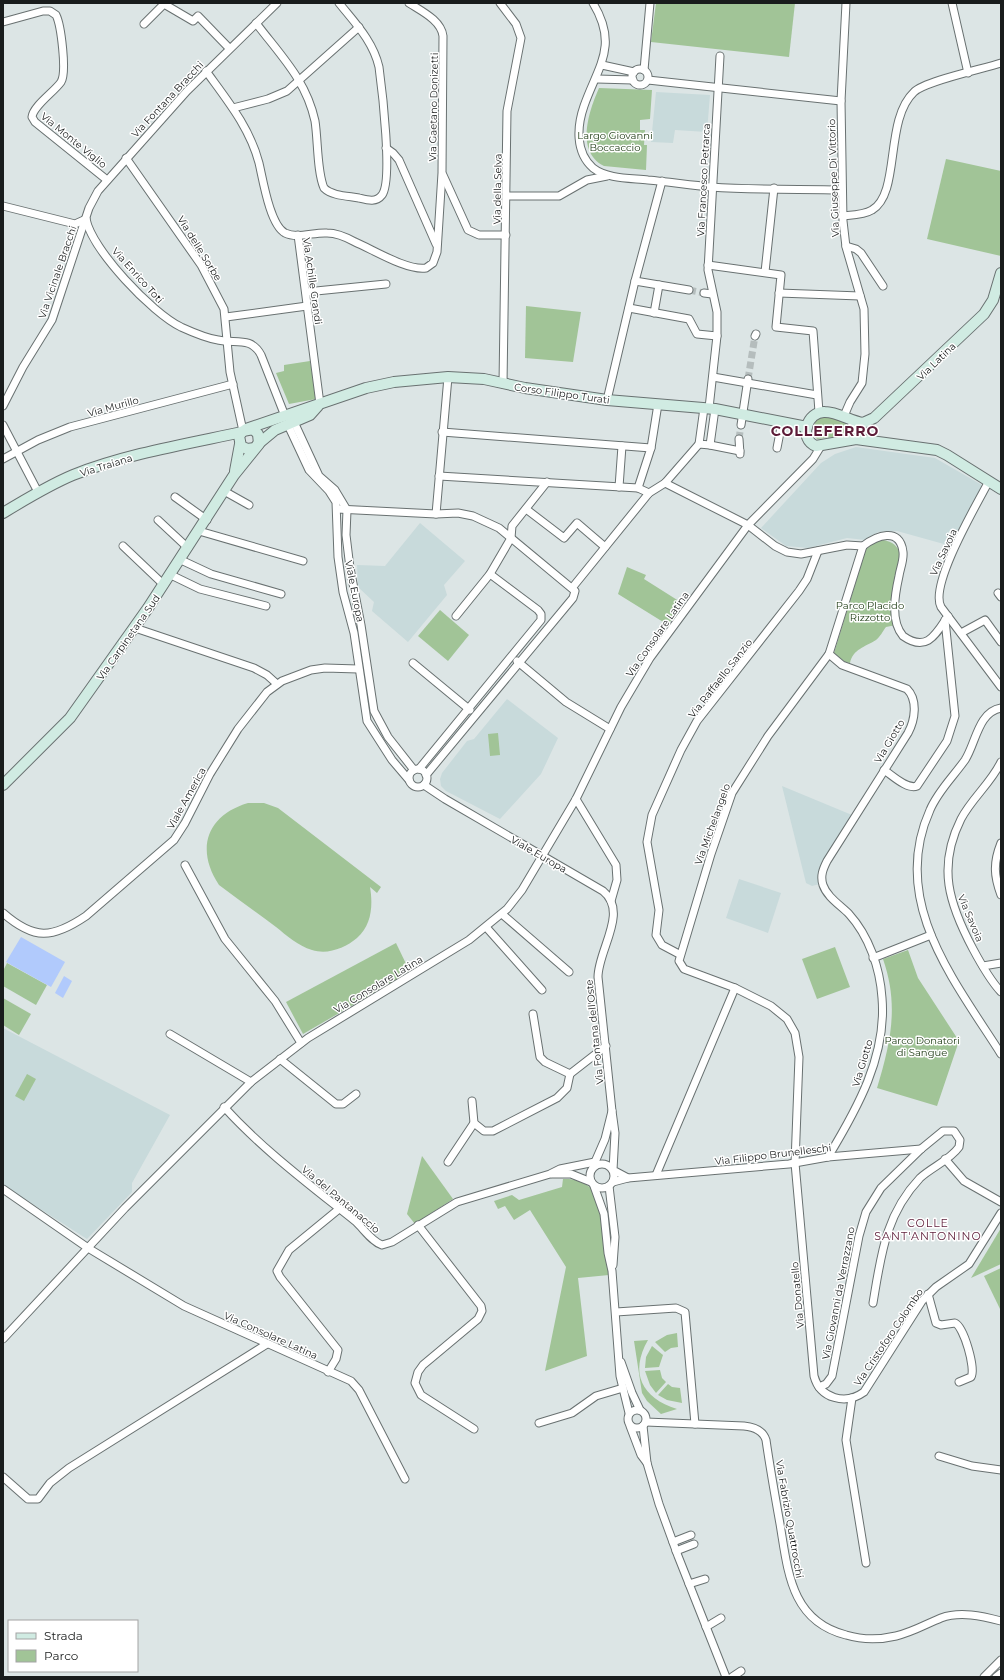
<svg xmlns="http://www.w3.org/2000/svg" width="1004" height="1680" font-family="Montserrat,sans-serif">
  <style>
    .built { fill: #c8dadb }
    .green { fill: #a1c497 }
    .water { fill: #b1cafc }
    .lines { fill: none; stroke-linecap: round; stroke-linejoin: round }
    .street-tunnel { stroke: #b5bdbd; stroke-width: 7; stroke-dasharray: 7 3.5; stroke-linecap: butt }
    .street-casing { stroke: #697171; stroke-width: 9 }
    .secondary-casing { stroke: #697171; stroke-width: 12 }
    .street { stroke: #fff; stroke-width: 7 }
    .secondary { stroke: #d0ebe2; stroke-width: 10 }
    .labels { text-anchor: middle; stroke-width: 3; stroke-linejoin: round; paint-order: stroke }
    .street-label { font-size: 10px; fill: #191c1c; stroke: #fff }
    .park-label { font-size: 10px; fill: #18360e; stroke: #fff }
    .neighbourhood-label { font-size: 11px; letter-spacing: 1px; fill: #5c1b37; stroke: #fff }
    .district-label { font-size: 14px; font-weight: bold; letter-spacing: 1px; fill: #5c1b37; stroke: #fff }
  </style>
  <rect width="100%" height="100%" fill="#dce5e5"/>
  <g class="built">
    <path d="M656,92L710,95L707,132L675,130L673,143L651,142Z"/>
    <path d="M856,447L935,458L982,485L951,546L897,531L878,532L865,540L847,538L808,548L786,546L761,528L821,463L835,454Z"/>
    <path d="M420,523L465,561L444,585L447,595L408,642L372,611L374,602L358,587L357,565L385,566Z"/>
    <path d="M507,699L558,738L541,774L500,819L446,791L441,786L440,779L442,773L467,741L474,739Z"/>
    <path d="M782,786L852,815L822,864L820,884L812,886L806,883Z"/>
    <path d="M739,879L781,893L768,933L726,918Z"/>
    <path d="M3,1028L170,1115L132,1183V1192L87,1239L3,1185Z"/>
  </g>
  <g class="green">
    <path d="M656,3H795L789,57L651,42Z"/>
    <path d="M599,88L652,90L650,119L640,120V130H645L644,145H647L646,170L604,166C575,151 589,111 599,88Z"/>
    <path d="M946,159L1001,171V256L927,239Z"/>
    <path d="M526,306L581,312L573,362L525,358Z"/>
    <path d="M310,361L316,399L289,404L276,373L284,371V365Z"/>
    <path d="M822,417L841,419L846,423V432L841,436L817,439L814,436C813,428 813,419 822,417Z"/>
    <path d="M883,540C893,542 897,545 901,555L896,625L886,627C883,631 880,637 876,640C865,647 853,649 850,663L845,662L834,653L866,549L876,541Z"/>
    <path d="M627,567L646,575L644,579L682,603L668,625L618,594Z"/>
    <path d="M440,610L469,635L448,661L418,636Z"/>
    <path d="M498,733L500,755L490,756L488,734Z"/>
    <path d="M248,803H264L278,808L381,887L377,893L370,887C373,905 372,925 357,938C345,948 328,955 312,950C298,946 286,935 276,927C257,913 238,899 219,885C195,849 207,815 248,803Z"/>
    <path d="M396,943L410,972L303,1034L286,1002Z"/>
    <path d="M835,947L850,987L817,999L802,959Z"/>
    <path d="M908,950L918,978L959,1041L937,1106L877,1088C891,1042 899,1005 883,959Z"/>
    <path d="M7,963L47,985L36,1005L3,986V971Z"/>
    <path d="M3,998L31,1014L19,1035L3,1025Z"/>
    <path d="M27,1074L36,1079L24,1101L15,1096Z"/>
    <path d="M422,1156L453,1199L415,1224L407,1214Z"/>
    <path d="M563,1179C583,1178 595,1188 602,1205L609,1275L578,1278L587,1356L545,1371L566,1267L530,1210L514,1220L505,1206L498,1209L494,1201L512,1195L519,1200L562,1187Z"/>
    <path d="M1001,1228V1264L971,1278Z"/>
    <path d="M1001,1268V1311L984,1276Z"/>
    <path d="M677,1333L678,1347L671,1348L665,1352L655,1342L667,1335Z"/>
    <path d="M648,1340C629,1373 642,1398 677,1409L661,1414L647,1401L642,1393L634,1341Z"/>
    <path d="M652,1346L663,1355L659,1367L645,1368L646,1357Z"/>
    <path d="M660,1370L662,1378L666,1382L656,1393L650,1385L645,1371Z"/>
    <path d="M668,1384L672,1387L680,1388L682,1403L667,1400L658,1395Z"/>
  </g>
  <g class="water">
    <path d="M21,937L65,962L51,987L6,962Z"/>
    <path d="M64,976L72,981L63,998L55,993Z"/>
  </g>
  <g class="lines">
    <g class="street-tunnel">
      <path d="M689,290L704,293"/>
      <path d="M748,379L755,336"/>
      <path d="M739,439L741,425"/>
    </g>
    <g class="street-casing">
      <g id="street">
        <path d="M500,3L516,24L521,38L507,111L503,384"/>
        <path d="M593,3C619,46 598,66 584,106C577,126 575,152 593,168C607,179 631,178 648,180C669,182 690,185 711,187C755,190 798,189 842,190"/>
        <path d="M952,3L968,73"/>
        <path d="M3,22L43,11H50L56,15C61,25 67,72 61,82C54,92 33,106 32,117L35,122L107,180"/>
        <path d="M256,23C281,56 306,80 315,121C318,140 317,172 324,188C332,196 348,196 359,198C367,200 376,203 382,195C393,181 382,89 379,67C373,41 355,23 339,3"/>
        <path d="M144,24L164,4L193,21L198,16L229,48"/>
        <path d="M602,65L634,72"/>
        <circle cx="640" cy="77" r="8"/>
        <path d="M644,70L650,3"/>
        <path d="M206,71C227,100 250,128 259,163C263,180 270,225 285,233C297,239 314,232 327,233C337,233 346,237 355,242C372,249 407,271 426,268L433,263L437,252L442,173L443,36C441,20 421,11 409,3"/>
        <path d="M597,79L633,80"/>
        <path d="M648,80L841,101"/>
        <path d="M233,108L268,99L287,91L359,27"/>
        <path d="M386,148L393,153L399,160L436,244"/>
        <path d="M126,158L201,265L224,309L230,372L243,431"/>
        <path d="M443,175L468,230L479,235H506"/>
        <path d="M507,196H559L587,180L607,176"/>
        <path d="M3,206L75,224L86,219"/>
        <path d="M842,216C852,215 864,215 872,210C901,193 884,120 914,92C925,81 983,69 1001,63"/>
        <path d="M86,219C92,250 152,313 181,327C192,332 205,338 218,340C235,344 251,336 261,355L285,416"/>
        <path d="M298,235L320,404"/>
        <path d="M846,246L856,249L861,253L883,286"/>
        <path d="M708,265L781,275L776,327L813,331L819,412"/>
        <path d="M765,272L774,188"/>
        <path d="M635,281L689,290"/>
        <path d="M306,292L386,284"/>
        <path d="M704,293L712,294"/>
        <path d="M779,293L860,296"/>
        <path d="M629,308L689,319L697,334L717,336"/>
        <path d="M654,313L659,285"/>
        <path d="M226,317L307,306"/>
        <path d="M755,336L756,334"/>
        <path d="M713,377L817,395"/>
        <path d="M607,400L635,281L662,181"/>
        <path d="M3,406L23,367L52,320L89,208L98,191L187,91L277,3"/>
        <path d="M704,408L699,444L710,445L715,409"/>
        <path d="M709,408L717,336V312L708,270L720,56"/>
        <path d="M844,416L850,402L862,383L865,354L864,309L846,247L843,221L841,101L846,3"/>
        <path d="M294,422L319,476L335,490L347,510L346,535L350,568L361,625L374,711L388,737L414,770"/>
        <path d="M3,425L38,492"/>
        <path d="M288,425L309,470L329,491L336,502L338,557L343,592L354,633L367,721L392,760L409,780"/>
        <path d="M741,425L748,379"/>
        <path d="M852,425L863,439"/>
        <path d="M442,432L651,448"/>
        <path d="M739,439L740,454"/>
        <path d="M710,445L740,451"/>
        <path d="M777,448L782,422"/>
        <path d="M3,459L38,440L70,427L233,384"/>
        <path d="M439,476L638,488L649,493"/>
        <path d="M989,481C977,504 929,585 941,607L1001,687"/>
        <path d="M665,483L748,525L775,546L787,552L801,554L847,545L863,546"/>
        <path d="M619,487L622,446"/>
        <path d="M638,488L651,448L658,404"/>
        <path d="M224,491L249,505"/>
        <path d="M175,497L207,520"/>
        <path d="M337,509L436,514L458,513L473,516L499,528L575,591L573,598L426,775"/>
        <path d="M526,509L564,538L577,523L605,547"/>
        <path d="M436,514L448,377"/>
        <path d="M158,520L188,548"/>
        <path d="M199,531L303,561"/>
        <path d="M123,546L164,585"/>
        <path d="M181,560L211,574L281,594"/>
        <path d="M171,575L200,589L266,606"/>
        <path d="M572,588L649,493L665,483L699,444"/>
        <path d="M998,593L1001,597"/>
        <path d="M456,616L490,574L511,538L512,526L547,482"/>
        <path d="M948,616C936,634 927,653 903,636C890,621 895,594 899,576C900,569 904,560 903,552C900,526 876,536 863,546L829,654L768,736L732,793L711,854L679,961L684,969L735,988L771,1006L787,1019L795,1033L799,1057L795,1163L814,1376C820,1399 846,1405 864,1392L922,1301L936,1287L969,1264L1001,1213"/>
        <path d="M135,628L254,668L267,675L277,684"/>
        <path d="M961,633L985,620L1001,642"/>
        <path d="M517,661L566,702L610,729"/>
        <path d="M413,663L470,710"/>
        <path d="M1001,708C978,712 976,743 965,760C953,777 938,791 930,810C889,901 954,980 1001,1054"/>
        <path d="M1001,762C991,783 972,798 961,819C937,867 949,904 973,949C981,964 990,980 1001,992"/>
        <circle cx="418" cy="778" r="9"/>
        <path d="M419,769L541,620V614L538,610L490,574"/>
        <path d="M884,770C892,775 907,790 917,786L947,741L955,716L945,620"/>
        <path d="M424,785L445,799L603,891C629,912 598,950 598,977L612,1111L615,1133L613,1170L628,1178L613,1182"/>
        <path d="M576,799L616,865L617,880L611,901"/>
        <path d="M1001,843C993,863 994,876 1001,895"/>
        <path d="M185,865L225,939L275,1001L301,1043"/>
        <path d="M3,913C34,940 52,939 86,916L174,840L185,823L210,774L238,729L267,692L282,681L311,670L325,668L358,669"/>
        <path d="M502,914L569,972"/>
        <path d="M486,927L542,990"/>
        <path d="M679,954L662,945L656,935L659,910L647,842L652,815L681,750L697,721L799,591L807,579L818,551"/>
        <path d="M873,958L931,935"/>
        <path d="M983,966L1001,963"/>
        <path d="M533,1014L540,1057L545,1062L570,1074L606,1046"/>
        <path d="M170,1034L251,1082"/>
        <path d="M280,1059L336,1104H343L356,1094"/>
        <path d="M472,1101L474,1123L484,1131H493L557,1098L567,1088L570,1074"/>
        <path d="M224,1107C263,1150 310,1185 355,1221C364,1229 371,1241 382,1245L392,1242L457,1202L550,1174L560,1169L595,1162"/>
        <path d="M828,1157C857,1109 887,1056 882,998C880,968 869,936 849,914C840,905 827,897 823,885C820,876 823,869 827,861L908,733C915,720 918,700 907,689L842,665L829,654"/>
        <path d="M945,1159L964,1181L1001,1202"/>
        <path d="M448,1162L474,1123"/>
        <path d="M595,1162L605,1139L612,1111"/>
        <circle cx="602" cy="1176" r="12"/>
        <path d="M552,1174H571L591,1182"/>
        <path d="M656,1175L735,988"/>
        <path d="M628,1178L789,1164L828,1157L921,1149"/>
        <path d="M594,1186L604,1214L608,1253L612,1271L620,1376L629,1413"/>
        <path d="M609,1186L615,1237L613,1265"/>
        <path d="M3,1189L88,1248L184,1306L351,1381L359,1390L405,1479"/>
        <path d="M418,1225L481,1306L482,1311L478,1319L423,1365L418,1372L415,1383L421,1395L474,1429"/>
        <path d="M928,1294L936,1323L941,1325L955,1323C964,1327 976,1369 971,1377L959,1382"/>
        <path d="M616,1312L676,1308L685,1312L695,1424"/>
        <path d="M3,1339L125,1208L251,1082L308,1038L469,940L507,909L522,890L576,799L621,707L650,658L748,525L813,459L821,446"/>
        <path d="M621,1362L632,1393L640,1410"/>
        <path d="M328,1372L336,1359L338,1350L280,1277L277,1271L289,1250L339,1209"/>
        <path d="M819,1387L826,1384L832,1376L859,1236L866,1212L881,1188L921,1149L943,1131H954L960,1140L959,1147C950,1160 932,1167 920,1178C885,1215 881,1256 873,1303"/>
        <path d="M852,1398L846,1440L866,1563"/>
        <circle cx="637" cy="1419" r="9"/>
        <path d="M646,1422L744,1426C754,1427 763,1430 766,1440C770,1468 775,1496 780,1524C788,1572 791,1621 846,1635C863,1640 879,1640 896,1636C913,1632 926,1624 941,1618C960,1611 982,1616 1001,1621"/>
        <path d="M539,1423L572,1413L596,1396L623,1388"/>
        <path d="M630,1426L641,1455L647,1463"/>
        <path d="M643,1426L647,1463L659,1504L678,1556L726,1677"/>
        <path d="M939,1456L972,1466L1001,1470"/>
        <path d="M3,1477L28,1499H38L50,1483L69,1468L267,1344"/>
        <path d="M673,1542L691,1535"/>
        <path d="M676,1551L694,1544"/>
        <path d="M689,1584L705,1579"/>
        <path d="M706,1627L721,1618"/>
        <path d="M732,1677L741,1671"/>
        <path d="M984,1677L1001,1660"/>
        <path d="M996,1677L1001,1673"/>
      </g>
    </g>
    <g class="secondary-casing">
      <g id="secondary">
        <path d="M1001,273L993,300L984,314L874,418L863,423C850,421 838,412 825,412C807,411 798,439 816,446L856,439L937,450L947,455L1001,489"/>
        <path d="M246,429L366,388L394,382L448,377L484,379L525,388L607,400L715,409L807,427"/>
        <path d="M257,445L275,430L310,415L318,406"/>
        <path d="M235,471L240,444"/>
        <path d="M3,513C26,499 49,485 73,475C126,454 186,444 242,432"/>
        <path d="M3,785L70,718L148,608L234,475L259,444L258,434L253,429L243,431L239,436L241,446L247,449L255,448"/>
      </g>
    </g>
    <use href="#street" class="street"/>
    <use href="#secondary" class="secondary"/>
  </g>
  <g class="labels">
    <g class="street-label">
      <text transform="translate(167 99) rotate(-47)" y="4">Via Fontana Bracchi</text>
      <text transform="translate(433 107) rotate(-89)" y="4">Via Gaetano Donizetti</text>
      <text transform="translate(74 140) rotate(39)" y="4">Via Monte Viglio</text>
      <text transform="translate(833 178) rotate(-92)" y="4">Via Giuseppe Di Vittorio</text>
      <text transform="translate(703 180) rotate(-87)" y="4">Via Francesco Petrarca</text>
      <text transform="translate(497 189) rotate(-89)" y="4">Via della Selva</text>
      <text transform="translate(200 248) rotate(58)" y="4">Via delle Sorbe</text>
      <text transform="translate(57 272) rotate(-71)" y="4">Via Vicinale Bracchi</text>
      <text transform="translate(138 275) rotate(48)" y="4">Via Enrico Toti</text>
      <text transform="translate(313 281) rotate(82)" y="4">Via Achille Grandi</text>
      <text transform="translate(936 361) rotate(-44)" y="4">Via Latina</text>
      <text transform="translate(562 393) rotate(8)" y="4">Corso Filippo Turati</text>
      <text transform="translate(113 406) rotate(-15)" y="4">Via Murillo</text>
      <text transform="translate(106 465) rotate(-17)" y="4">Via Traiana</text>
      <text transform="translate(943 552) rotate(-65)" y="4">Via Savoia</text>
      <text transform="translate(355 591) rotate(79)" y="4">Viale Europa</text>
      <text transform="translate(657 634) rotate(-55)" y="4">Via Consolare Latina</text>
      <text transform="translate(128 637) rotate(-55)" y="4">Via Carpinetana Sud</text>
      <text transform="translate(720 678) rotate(-52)" y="4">Via Raffaello Sanzio</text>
      <text transform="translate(889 741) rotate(-59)" y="4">Via Giotto</text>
      <text transform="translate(186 798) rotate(-61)" y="4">Viale America</text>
      <text transform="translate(712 824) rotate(-70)" y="4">Via Michelangelo</text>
      <text transform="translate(539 854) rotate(30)" y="4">Viale Europa</text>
      <text transform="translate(971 918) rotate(67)" y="4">Via Savoia</text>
      <text transform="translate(378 984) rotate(-31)" y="4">Via Consolare Latina</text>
      <text transform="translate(594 1032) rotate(-96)" y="4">Via Fontana dell'Oste</text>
      <text transform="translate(862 1063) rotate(-73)" y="4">Via Giotto</text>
      <text transform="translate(773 1154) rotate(-7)" y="4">Via Filippo Brunelleschi</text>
      <text transform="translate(341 1199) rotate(40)" y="4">Via del Pantanaccio</text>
      <text transform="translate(838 1293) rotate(-79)" y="4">Via Giovanni da Verrazzano</text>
      <text transform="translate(797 1295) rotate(-95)" y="4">Via Donatello</text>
      <text transform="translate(271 1335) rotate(24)" y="4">Via Consolare Latina</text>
      <text transform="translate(888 1337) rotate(-56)" y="4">Via Cristoforo Colombo</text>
      <text transform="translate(790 1519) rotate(80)" y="4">Via Fabrizio Quattrocchi</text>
    </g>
    <g class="park-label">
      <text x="615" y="139">Largo Giovanni<tspan x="615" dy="12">Boccaccio</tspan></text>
      <text x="870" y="609">Parco Placido<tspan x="870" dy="12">Rizzotto</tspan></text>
      <text x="922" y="1044">Parco Donatori<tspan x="922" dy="12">di Sangue</tspan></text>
    </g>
    <g class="neighbourhood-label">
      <text x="928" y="1227">COLLE<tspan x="928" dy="13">SANT'ANTONINO</tspan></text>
    </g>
    <g class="district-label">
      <text x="825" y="436">COLLEFERRO</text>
    </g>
  </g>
  <rect width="1004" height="1680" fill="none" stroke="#191c1c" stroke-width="8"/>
  <rect x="8" y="1620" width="130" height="52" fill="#ffffff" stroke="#a3a4a4"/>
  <rect x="16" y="1633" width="20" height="6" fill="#d0ebe2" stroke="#a3a4a4"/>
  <text x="44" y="1640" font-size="12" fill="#191c1c">Strada</text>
  <rect x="16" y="1650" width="20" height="12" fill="#a1c497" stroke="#a3a4a4"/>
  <text x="44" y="1660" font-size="12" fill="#191c1c">Parco</text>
</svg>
